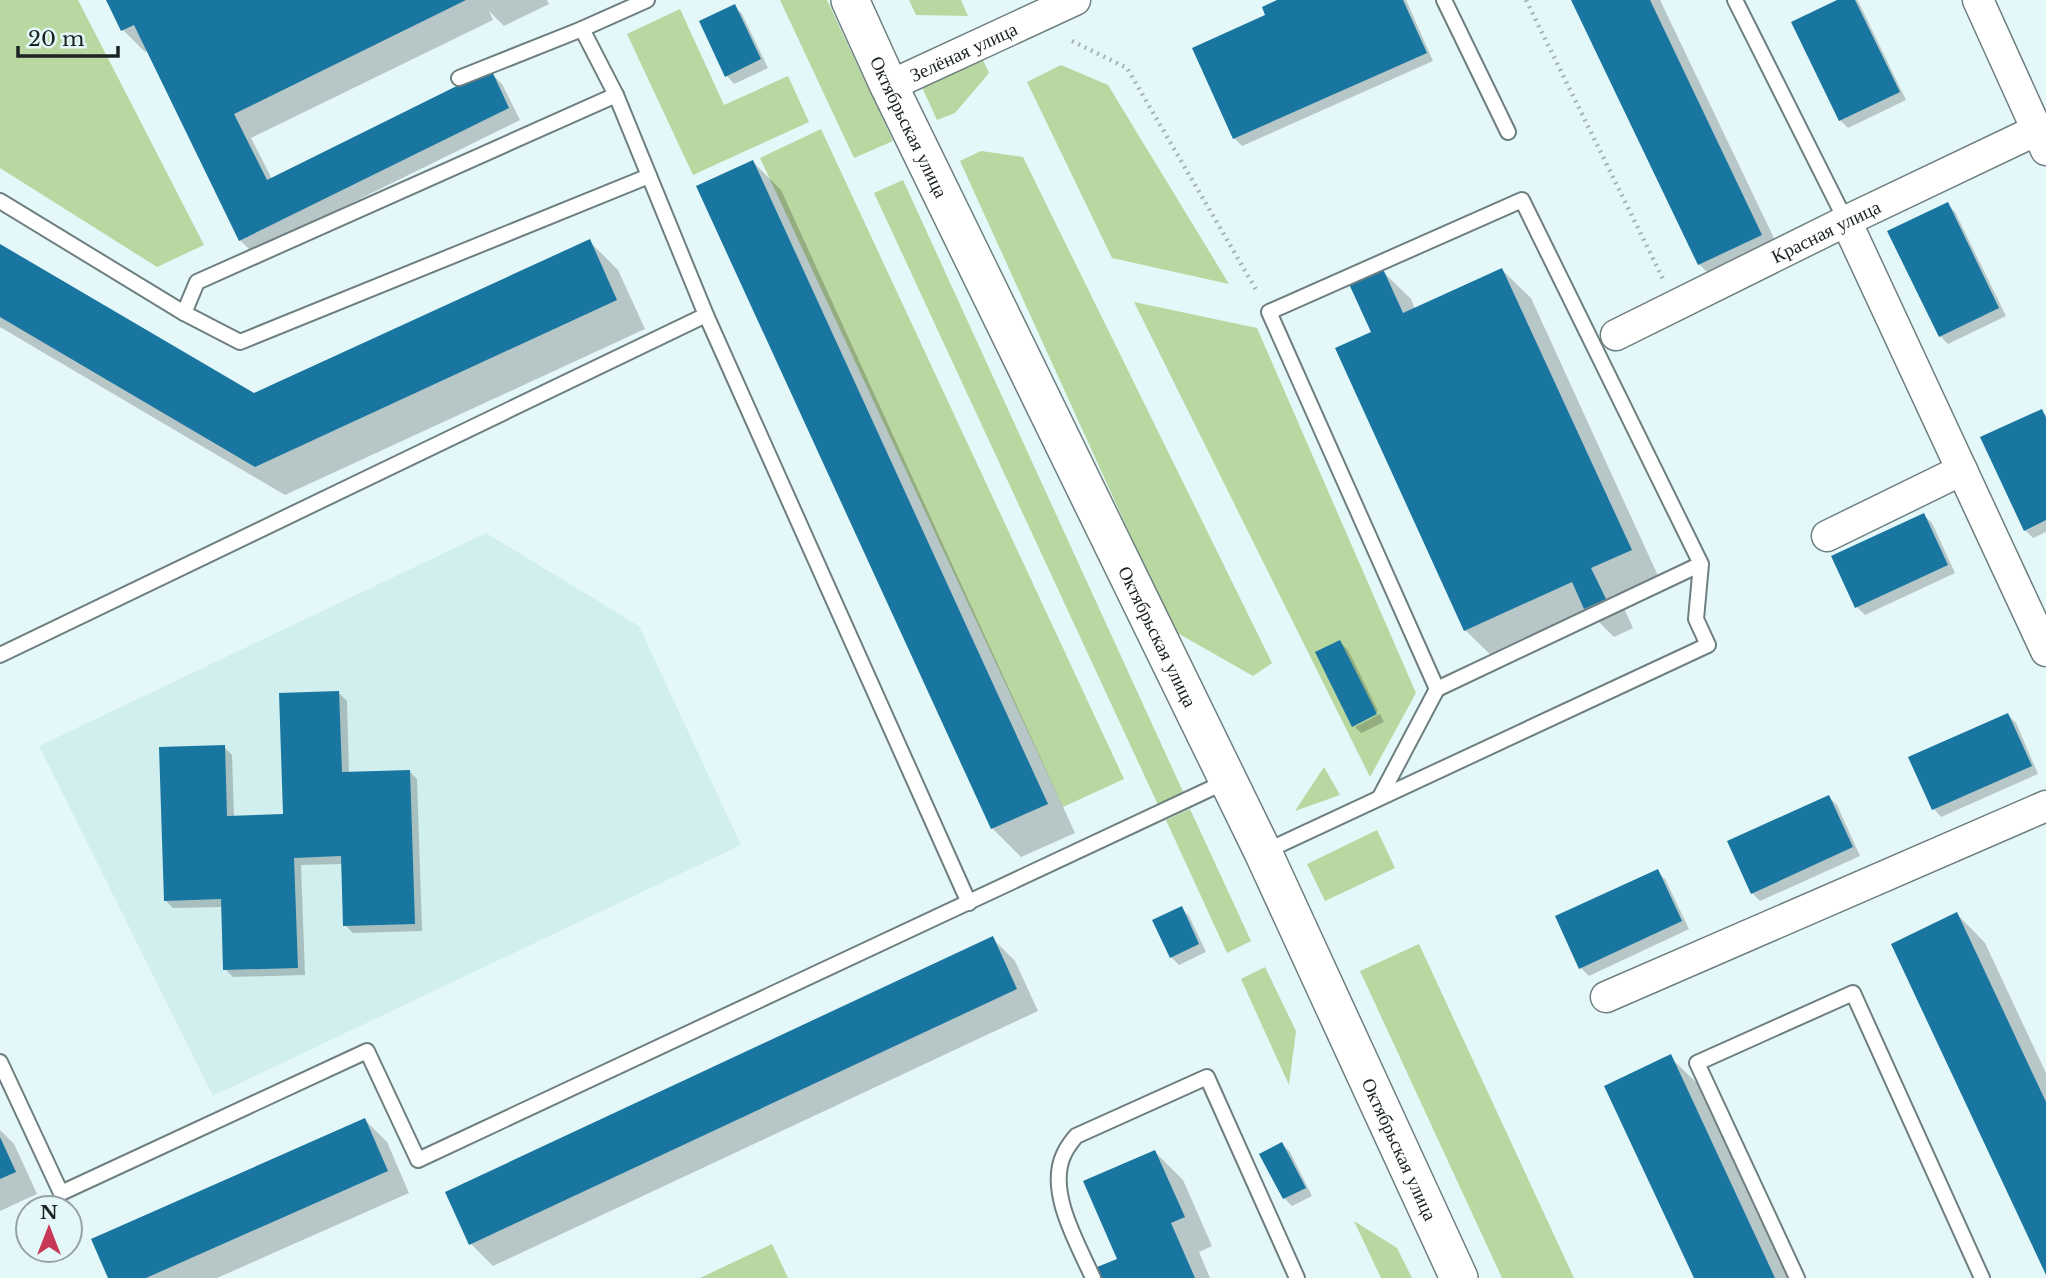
<svg xmlns="http://www.w3.org/2000/svg" width="2046" height="1278" font-family="'Libre Baskerville',serif">
  <style>
    .built { fill: #d2eff0 }
    .green { fill: #b8d7a1 }
    .shadow { fill: #0003 }
    .building { fill: #1976a1 }
    .lines { fill: none; stroke-linecap: round; stroke-linejoin: round }
    .service-casing { stroke: #6e7f80; stroke-width: 18 }
    .minor-casing { stroke: #6e7f80; stroke-width: 33 }
    .tertiary-casing { stroke: #6e7f80; stroke-width: 40 }
    .path { stroke: #a6b5b6; stroke-width: 4.5; stroke-dasharray: 2 5; stroke-linecap: butt }
    .service { stroke: #fff; stroke-width: 14 }
    .minor { stroke: #fff; stroke-width: 30 }
    .tertiary { stroke: #fff; stroke-width: 37 }
    .labels { text-anchor: middle; stroke-width: 7; stroke-linejoin: round; paint-order: stroke }
    .street-label { font-size: 19px; fill: #1c2323; stroke: #e5f8f9 }
  </style>
  <rect width="100%" height="100%" fill="#e5f8f9"/>
  <path class="built" d="M486,533L639,626L741,845L213,1096L39,746Z"/>
  <g class="green">
    <path d="M0,0H78L204,245L157,267L0,168Z"/>
    <path d="M780,0H827L893,141L854,158Z"/>
    <path d="M909,0H961L968,16L916,15Z"/>
    <path d="M680,9L724,105L788,76L809,122L693,175L627,34Z"/>
    <path d="M982,58L989,73L955,113L937,120L921,85Z"/>
    <path d="M1061,65L1108,85L1229,284L1112,258L1027,82Z"/>
    <path d="M821,129L1124,779L1063,807L760,158Z"/>
    <path d="M981,151L1023,157L1272,663L1253,676L1174,631L960,161Z"/>
    <path d="M903,180L1185,796L1159,807L874,193Z"/>
    <path d="M1134,302L1257,328L1416,693L1370,777Z"/>
    <path d="M1324,767L1340,795L1295,811Z"/>
    <path d="M1190,809L1251,941L1227,953L1166,820Z"/>
    <path d="M1377,830L1395,868L1325,901L1307,864Z"/>
    <path d="M1419,944L1574,1278H1502L1360,971Z"/>
    <path d="M1265,967L1296,1031L1289,1085L1241,979Z"/>
    <path d="M1354,1221L1397,1248L1412,1278H1381Z"/>
    <path d="M772,1244L788,1278H700Z"/>
  </g>
  <g class="shadow">
    <path d="M108,0H547L549,4L504,26L489,11L493,20L251,138L272,179L490,72L502,84L520,120L252,252L240,240L149,50L145,52L123,30Z"/>
    <path d="M1281,0H1406L1433,61L1242,146L1234,138L1194,48L1268,15Z"/>
    <path d="M1573,0H1660L1783,257L1721,286L1699,264Z"/>
    <path d="M1841,0H1857L1859,3L1906,100L1848,128L1840,120Z"/>
    <path d="M734,6L742,14L768,68L734,84L727,76Z"/>
    <path d="M753,162L781,190L1075,833L1021,857L992,828Z"/>
    <path d="M1947,204L1955,212L2006,316L1948,344L1940,336Z"/>
    <path d="M589,241L618,270L645,329L285,495L0,327V246L254,395Z"/>
    <path d="M1502,270L1531,298L1659,578L1619,597L1633,628L1614,637L1591,614L1494,658L1465,630L1374,333L1382,271L1411,299L1415,309Z"/>
    <path d="M2041,411L2046,415V532L2033,538L2025,530Z"/>
    <path d="M1924,515L1932,523L1955,573L1865,615L1857,607Z"/>
    <path d="M1340,642L1348,650L1378,711L1354,724Z"/>
    <path d="M339,693L347,701L349,773L409,771L417,779L422,931L353,933L345,925L343,864L301,865L305,975L233,977L225,969L223,907L173,908L165,900L224,747L232,755L234,818L285,816Z"/>
    <path d="M1380,714L1384,722L1361,733L1355,727Z"/>
    <path d="M2008,715L2016,723L2038,774L1941,817L1934,809Z"/>
    <path d="M1829,797L1837,805L1860,856L1760,901L1752,893Z"/>
    <path d="M1657,871L1665,879L1689,929L1589,976L1581,968Z"/>
    <path d="M1181,908L1189,916L1206,952L1179,965L1171,957Z"/>
    <path d="M1957,914L1985,943L2046,1073V1271Z"/>
    <path d="M992,938L1015,961L1038,1011L493,1266L471,1244Z"/>
    <path d="M1670,1057L1699,1085L1789,1278H1696Z"/>
    <path d="M365,1120L387,1142L409,1193L217,1278H110Z"/>
    <path d="M0,1130L14,1144L37,1194L0,1211Z"/>
    <path d="M1282,1144L1290,1152L1312,1196L1292,1206L1284,1198L1262,1155Z"/>
    <path d="M1155,1152L1183,1180L1212,1246L1199,1252L1210,1278H1098L1119,1260Z"/>
  </g>
  <g class="building">
    <path d="M106,0H466L234,114L267,180L491,69L509,108L239,241L134,25L121,31Z"/>
    <path d="M1277,0H1403L1427,53L1233,139L1192,48L1265,15L1262,7Z"/>
    <path d="M1571,0H1650L1762,235L1698,265Z"/>
    <path d="M1837,0H1855L1900,92L1839,121L1791,22Z"/>
    <path d="M735,4L761,59L725,77L699,21Z"/>
    <path d="M753,160L1048,804L991,829L696,186Z"/>
    <path d="M1948,202L1999,308L1939,337L1887,231Z"/>
    <path d="M590,239L617,300L255,467L0,317V244L254,393Z"/>
    <path d="M1502,268L1632,550L1591,568L1606,599L1584,609L1572,582L1464,631L1335,348L1371,332L1349,284L1383,269L1403,313Z"/>
    <path d="M2042,409L2046,418V520L2024,531L1980,437Z"/>
    <path d="M1924,513L1948,565L1855,608L1831,556Z"/>
    <path d="M1340,640L1377,714L1352,727L1315,652Z"/>
    <path d="M339,691L342,772L410,770L415,924L343,926L341,856L294,858L298,968L223,970L221,899L164,901L159,747L225,745L227,816L283,814L279,693Z"/>
    <path d="M2008,713L2032,766L1932,810L1908,757Z"/>
    <path d="M1829,795L1853,847L1751,894L1727,841Z"/>
    <path d="M1658,869L1682,921L1579,969L1555,916Z"/>
    <path d="M1182,906L1199,944L1170,958L1152,920Z"/>
    <path d="M1957,912L2046,1102V1275L1891,944Z"/>
    <path d="M993,936L1017,989L469,1245L445,1192Z"/>
    <path d="M1671,1054L1775,1278H1694L1604,1086Z"/>
    <path d="M365,1118L388,1171L146,1278H108L91,1239Z"/>
    <path d="M0,1137L16,1172L0,1179Z"/>
    <path d="M1282,1142L1306,1188L1283,1199L1259,1154Z"/>
    <path d="M1155,1150L1185,1217L1171,1223L1195,1278H1096L1092,1269L1117,1259L1083,1181Z"/>
  </g>
  <g class="lines">
    <g class="service-casing">
      <g id="service">
        <path d="M647,0L582,29L616,95L706,315L969,903"/>
        <path d="M1444,0L1508,132"/>
        <path d="M1735,0L1846,221"/>
        <path d="M459,78L582,29"/>
        <path d="M0,201L184,313L240,342L649,176"/>
        <path d="M184,313L197,282L616,95"/>
        <path d="M0,655L706,315"/>
        <path d="M1380,797L1437,689"/>
        <path d="M1264,852L1708,645L1696,619L1701,564L1522,200L1269,312L1437,689L1701,564"/>
        <path d="M0,1062L61,1193L367,1051L418,1160L1227,781"/>
        <path d="M1093,1278C1078,1244 1046,1191 1064,1154C1067,1147 1072,1141 1076,1136L1207,1077L1297,1278"/>
        <path d="M1797,1278L1697,1063L1853,993L1982,1278"/>
      </g>
    </g>
    <g class="minor-casing">
      <g id="minor">
        <path d="M1978,0L2046,150"/>
        <path id="s1" d="M889,86L1075,0"/>
        <path d="M1846,221L2046,651"/>
        <path id="s2" d="M1616,335L1846,221L2037,130"/>
        <path d="M1827,536L1962,470"/>
        <path d="M1606,997L2046,806"/>
      </g>
    </g>
    <g class="tertiary-casing">
      <g id="tertiary">
        <path id="s3" d="M850,0L889,86L1263,852L1459,1278"/>
      </g>
    </g>
    <g class="path">
      <path d="M1526,0L1663,279"/>
      <path d="M1072,41L1127,68L1258,293"/>
    </g>
    <use href="#service" class="service"/>
    <use href="#minor" class="minor"/>
    <use href="#tertiary" class="tertiary"/>
  </g>
  <g class="labels">
    <g class="street-label">
      <text dy="7" stroke="none"><textPath href="#s1" startOffset="82">Зелёная улица</textPath></text>
      <text dy="7" stroke="none"><textPath href="#s3" startOffset="140">Октябрьская улица</textPath></text>
      <text dy="7" stroke="none"><textPath href="#s2" startOffset="234">Красная улица</textPath></text>
      <text dy="7" stroke="none"><textPath href="#s3" startOffset="707">Октябрьская улица</textPath></text>
      <text dy="7" stroke="none"><textPath href="#s3" startOffset="1274">Октябрьская улица</textPath></text>
    </g>
  </g>
  <g transform="translate(49 1229)"><circle r="33" fill="#e5f8f9" stroke="#95a3a3" stroke-width="2"/>
  <path d="M0-5L12 26L0 18L-12 26Z" fill="#c73757"/>
  <text y="-10" font-size="19" font-weight="bold" text-anchor="middle" fill="#1c2323">N</text>
  </g>
  <path d="M18 46v10h100v-10" fill="none" stroke="#1c2323" stroke-width="3.5"/>
  <text x="28" y="46" font-size="21" fill="#1c2323" stroke="#e5f8f9" stroke-width="5" paint-order="stroke">20 m</text>
</svg>
